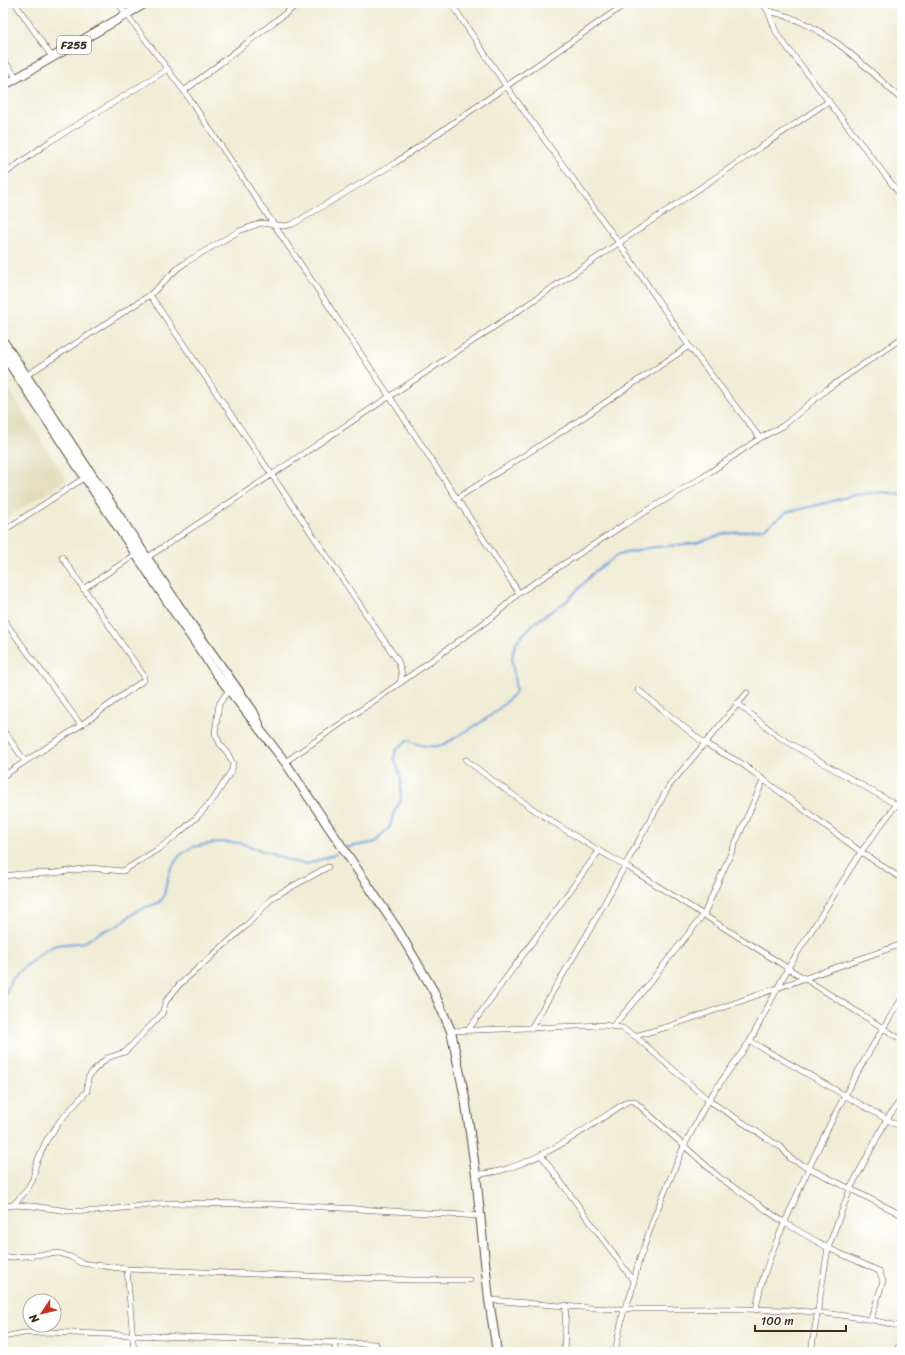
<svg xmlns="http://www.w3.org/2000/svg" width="905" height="1355" font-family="Sriracha,sans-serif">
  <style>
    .built { fill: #e1dcba }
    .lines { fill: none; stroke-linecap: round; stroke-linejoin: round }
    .stream { stroke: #72a4dd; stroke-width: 2 }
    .street-casing { stroke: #564739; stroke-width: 6 }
    .primary-casing { stroke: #564739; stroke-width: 10 }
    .street { stroke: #fff; stroke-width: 5 }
    .primary { stroke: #fff; stroke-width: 8 }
    .labels { text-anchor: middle; stroke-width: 4; stroke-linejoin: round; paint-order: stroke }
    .shield { fill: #fff; stroke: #766a62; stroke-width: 1 }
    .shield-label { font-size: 11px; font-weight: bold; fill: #3b2a1e }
  </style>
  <rect width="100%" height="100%" fill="#fff"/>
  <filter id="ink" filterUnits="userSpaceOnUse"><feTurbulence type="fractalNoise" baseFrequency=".025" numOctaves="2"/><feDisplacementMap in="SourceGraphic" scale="8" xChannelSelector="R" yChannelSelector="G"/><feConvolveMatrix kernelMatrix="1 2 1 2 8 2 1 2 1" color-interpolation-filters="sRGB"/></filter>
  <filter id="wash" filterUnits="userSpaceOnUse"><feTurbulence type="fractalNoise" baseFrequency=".012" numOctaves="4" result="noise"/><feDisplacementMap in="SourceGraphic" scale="16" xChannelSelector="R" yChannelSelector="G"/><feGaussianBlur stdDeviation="0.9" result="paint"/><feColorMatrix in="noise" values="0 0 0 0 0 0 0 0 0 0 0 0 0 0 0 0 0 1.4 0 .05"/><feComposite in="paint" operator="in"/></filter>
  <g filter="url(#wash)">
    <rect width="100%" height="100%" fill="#f0ecd5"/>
    <path class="built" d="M3,381L67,480L3,520Z"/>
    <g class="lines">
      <g class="stream">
        <path d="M345,848C356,845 365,845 376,842L380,836L390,827L394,812L401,800V778L394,757L396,750L408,740C417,745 426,747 437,746C446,745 454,738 461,734C482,723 501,710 516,691L512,661L513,651L517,641L534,623L567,601L594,572L618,555L647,548L697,543L724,534L764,529L787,512L814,506L854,495L884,492L902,495"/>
        <path d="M3,1005L6,992L12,978L44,951L56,945L85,942L102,931L116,927L138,910L158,903L163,898L170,870L180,855L192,847L219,842L241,843L293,862L307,864L336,854"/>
      </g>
    </g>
  </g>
  <g filter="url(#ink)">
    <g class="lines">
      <g class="street-casing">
        <g id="street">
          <path d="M15,3L52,57"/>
          <path d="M118,3L184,91L390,397L519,593"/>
          <path d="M451,3L506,86L619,243L689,346L760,438"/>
          <path d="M762,3L768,11L777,34L902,197"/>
          <path d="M768,11C823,22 862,63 902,100"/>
          <path d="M3,59L17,78"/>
          <path d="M184,91L299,3"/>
          <path d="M3,175L49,142L168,69"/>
          <path d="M150,295L398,661L402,674L400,683L285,762"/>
          <path d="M24,377L150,295L178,268L188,261L239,231L261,223L285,226L293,224L395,163L627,3"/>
          <path d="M456,499L575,423L689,346"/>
          <path d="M3,531L84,478"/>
          <path d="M145,559L509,317L829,101"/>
          <path d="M83,589L138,553"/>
          <path d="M3,619L81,725"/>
          <path d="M400,683L495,615L519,593L625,524L703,477L760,438L783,426L827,389L902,338"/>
          <path d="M638,690L704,743L741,763L861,852L902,879"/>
          <path d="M737,703L778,736L816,759L902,808"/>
          <path d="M3,730L25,761"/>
          <path d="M466,760C517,800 570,835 626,866L902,1040"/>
          <path d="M3,776L81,725L144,680V676L62,557"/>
          <path d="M3,876L21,874L54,873L90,868L123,871L160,848L179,833L198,816L215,797L232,770L233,764L227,752L220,744L215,733L219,704L229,690"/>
          <path d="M613,1026L643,991L704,914L763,781"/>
          <path d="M531,1028L589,931L669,786L747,693"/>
          <path d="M468,1030L599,851"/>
          <path d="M451,1031L604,1025L622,1028L635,1036L708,1100L782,1148L791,1159L902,1215"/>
          <path d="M635,1036L667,1027L902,944"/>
          <path d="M750,1041L902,1128"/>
          <path d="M541,1155L633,1280"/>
          <path d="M476,1175C487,1173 499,1172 509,1168C552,1154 590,1126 628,1101H634L719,1177L785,1223L828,1248L879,1271L883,1281L871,1319"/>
          <path d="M13,1205L27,1190L33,1179L36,1164L46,1141L60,1121L87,1091L88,1078L93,1071L107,1058L125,1052L162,1014L166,1001L179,985L247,925L273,897L328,867"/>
          <path d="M3,1207L13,1205L32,1206L68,1211H97L167,1203L271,1204L480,1216"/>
          <path d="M3,1258L59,1253L71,1257L81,1263L127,1269L412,1280H470"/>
          <path d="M127,1269L134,1352"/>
          <path d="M489,1300C534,1303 580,1309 625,1309C717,1310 812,1303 902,1327"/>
          <path d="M756,1310C761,1274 778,1237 793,1204C824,1131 859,1065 902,998"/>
          <path d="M3,1337L24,1333L46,1332L376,1344"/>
          <path d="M334,1342L336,1352"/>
          <path d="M564,1352L566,1305"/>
          <path d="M615,1352L624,1309L630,1297L638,1264L655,1215L684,1146L708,1100L750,1041L788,968L861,852L902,797"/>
          <path d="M811,1352L828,1248L850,1189L887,1119L902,1098"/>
          <path d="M896,1352L902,1339"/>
        </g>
      </g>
      <g class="primary-casing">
        <g id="primary">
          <path d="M3,86L146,3"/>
          <path d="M3,341L189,621L253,711L259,724"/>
          <path d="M3,354L183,625L216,673L285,762L398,930L433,990L451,1031L465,1098L476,1175L489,1300L497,1352"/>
        </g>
      </g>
      <use href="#street" class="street"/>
      <use href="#primary" class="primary"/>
    </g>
  </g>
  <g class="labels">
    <rect class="shield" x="57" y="36" width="34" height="18" rx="3"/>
    <g class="shield-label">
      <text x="74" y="49">F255</text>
    </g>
  </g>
  <rect width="905" height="1355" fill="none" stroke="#fff" stroke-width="16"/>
  <g transform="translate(42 1313) rotate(235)"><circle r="19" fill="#ffffff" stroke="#b1aaa5"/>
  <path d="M0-3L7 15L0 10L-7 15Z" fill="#c8321e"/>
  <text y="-6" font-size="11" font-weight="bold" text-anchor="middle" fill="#3b2a1e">N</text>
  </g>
  <path d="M755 1325v6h91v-6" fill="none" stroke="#3b2a1e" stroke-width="2"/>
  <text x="761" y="1325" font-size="12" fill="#3b2a1e" stroke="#ffffff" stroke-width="3" paint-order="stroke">100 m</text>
</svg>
